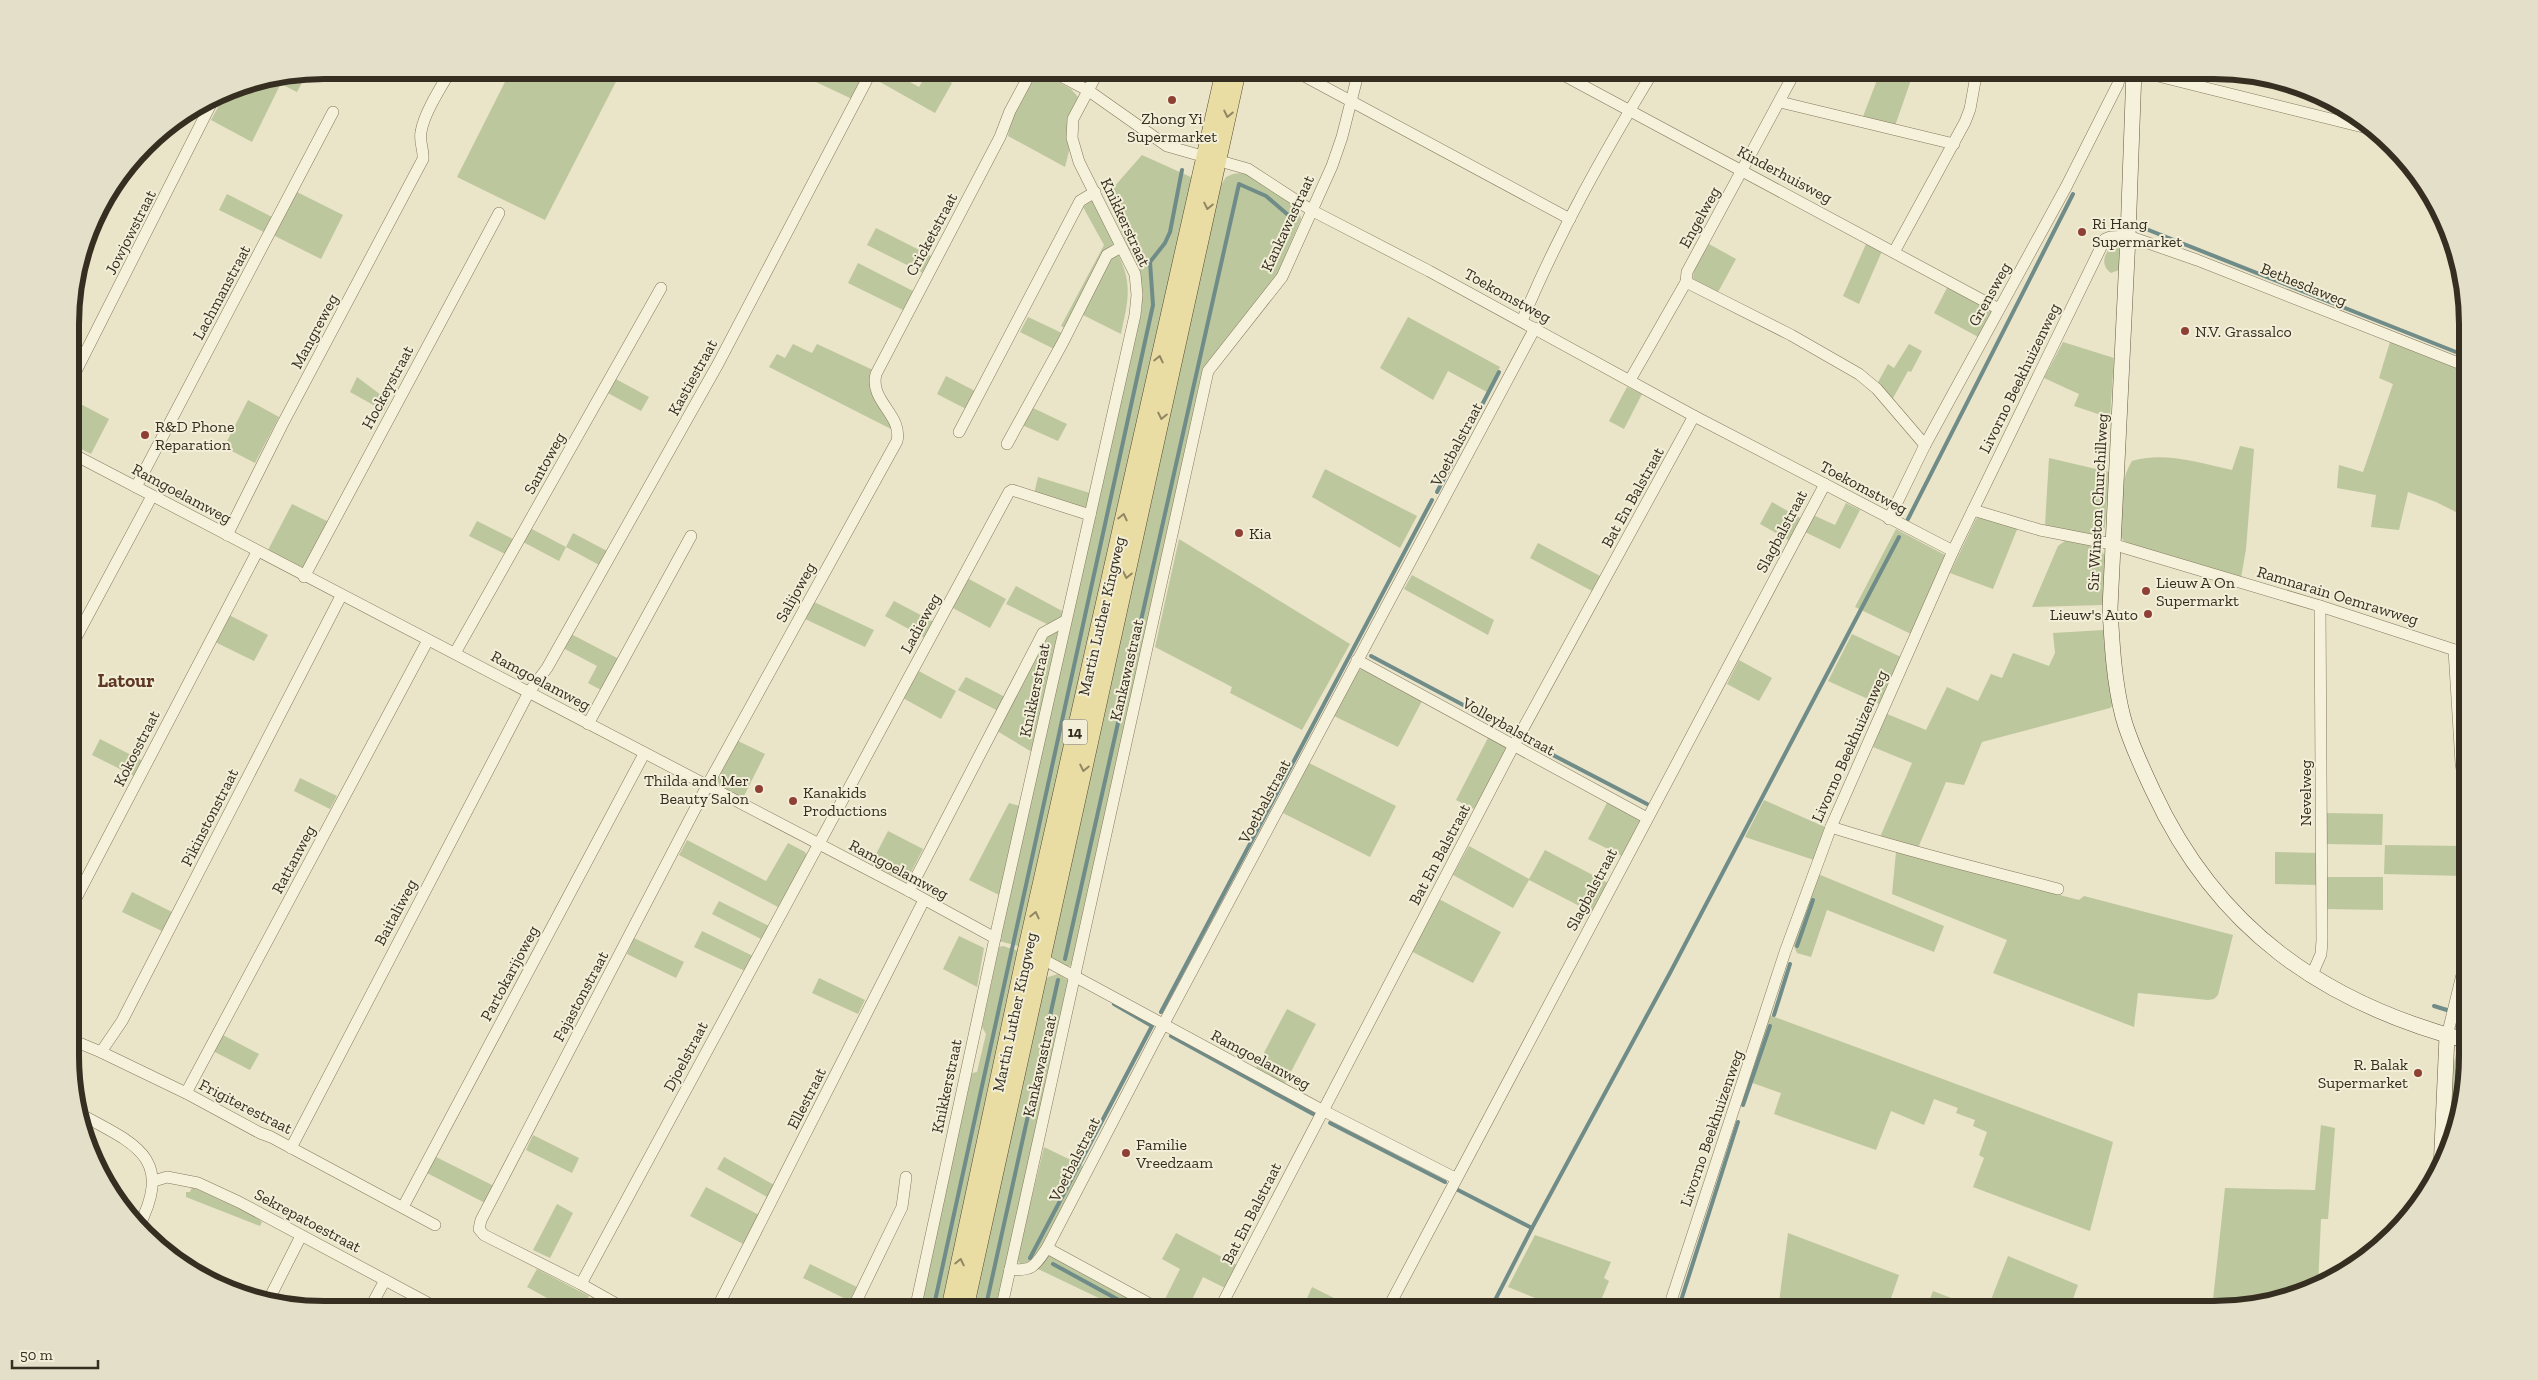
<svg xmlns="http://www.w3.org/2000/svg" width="2538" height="1380" font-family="'Zilla Slab',serif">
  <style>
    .green { fill: #bdc79d }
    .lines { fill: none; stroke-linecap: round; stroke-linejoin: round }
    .stream { stroke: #708c89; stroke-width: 4 }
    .street-casing { stroke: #84785f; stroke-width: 12 }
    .secondary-casing { stroke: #665942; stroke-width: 16 }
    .primary-casing { stroke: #534632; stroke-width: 19 }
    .street { stroke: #f6f1db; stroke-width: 11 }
    .secondary { stroke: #f6f1db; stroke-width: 15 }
    .primary { stroke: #e9dda4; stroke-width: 18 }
    .oneway { stroke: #908662 }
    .poi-dot { fill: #8e4035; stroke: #f2eed7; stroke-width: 2 }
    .labels { text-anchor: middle; stroke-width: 4; stroke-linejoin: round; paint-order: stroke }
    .shield { fill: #f2eed7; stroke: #6e6858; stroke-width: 1 }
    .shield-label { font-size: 15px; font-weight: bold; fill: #362e21 }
    .poi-label { font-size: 16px; fill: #362e21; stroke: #f2eed7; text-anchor: start }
    .street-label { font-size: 16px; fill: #362e21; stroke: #f2eed7 }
    .quarter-label { font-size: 19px; font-weight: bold; fill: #5f3825; stroke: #f2eed7 }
    .rim { fill: none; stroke: #362e21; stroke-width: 6 }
  </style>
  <rect width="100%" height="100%" fill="#eae4c8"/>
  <g class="green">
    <path d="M511,70H622L545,220L457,177Z"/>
    <path d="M822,70H867L852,99L816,82Z"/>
    <path d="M877,70H888L919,87L929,70L952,83L935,113L873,78Z"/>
    <path d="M1863,70H1884L1912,77L1895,126L1862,119L1879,75Z"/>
    <path d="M1040,72L1071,89L1078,97L1067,124L1069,151L1065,167L1008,136L1012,116L1035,75Z"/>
    <path d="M307,73L297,92L277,82L279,79Z"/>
    <path d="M271,80L280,85L252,142L211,120L228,89Z"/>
    <path d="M1142,155L1193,178L1023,943L1018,946L999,941L1142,308V285L1139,273L1106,196Z"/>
    <path d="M1233,174C1238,173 1244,173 1249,175C1262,181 1300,205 1301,219L1276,277L1207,363L1072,965L1067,967L1057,962L1051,956L1218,190L1226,177Z"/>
    <path d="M295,191L343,215L321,259L273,235Z"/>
    <path d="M227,194L274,218L266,233L219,210Z"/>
    <path d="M1093,200L1114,242L1065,328L1061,326L1104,245L1083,207Z"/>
    <path d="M876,228L933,257L925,274L867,245Z"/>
    <path d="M1709,244L1736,259L1717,294L1694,283C1690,269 1702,256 1709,244Z"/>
    <path d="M1866,244L1882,251L1859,304L1843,296Z"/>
    <path d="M2112,245H2119V270L2111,273C2100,265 2104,254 2112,245Z"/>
    <path d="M1118,254C1133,285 1128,301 1121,334L1081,314L1111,255Z"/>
    <path d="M858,263L913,291L903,310L848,283Z"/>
    <path d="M1948,286L1991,309L1992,313L1980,338L1934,313Z"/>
    <path d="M1028,317L1064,334L1056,350L1020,332Z"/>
    <path d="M1408,317L1500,367L1487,392L1448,371L1433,400L1380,368Z"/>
    <path d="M2063,342L2114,358L2110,418L2074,406L2079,394L2044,378Z"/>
    <path d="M2390,342L2466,372L2467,543L2459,542L2464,516L2436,502L2408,492L2399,530L2371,527L2376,495L2337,488L2339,465L2363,472L2393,384L2379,378Z"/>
    <path d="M793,344L812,353L817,344L873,370C866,405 885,402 891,429L769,367L777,354L785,358Z"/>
    <path d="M1909,344L1922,351L1911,372L1908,371L1892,400L1877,384L1888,364L1894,368Z"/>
    <path d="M946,376L977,392L968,410L937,394Z"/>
    <path d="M357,377L389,401L384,411L350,392Z"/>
    <path d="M614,378L649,397L641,411L606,392Z"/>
    <path d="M1627,387L1642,394L1624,429L1609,421Z"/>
    <path d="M71,399L109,419L91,454L71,444Z"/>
    <path d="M248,400L279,417L255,463L224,447Z"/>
    <path d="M1033,408L1067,424L1058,441L1022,425Z"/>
    <path d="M2240,446L2254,449L2246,549L2241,578L2138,547L2124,541L2121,537C2121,510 2118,484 2132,461C2163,451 2201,463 2232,470Z"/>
    <path d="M2049,458L2109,472L2105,527L2101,536L2060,531L2045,525Z"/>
    <path d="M1325,469L1417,516L1400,548L1312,497Z"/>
    <path d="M1038,477L1090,493L1086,510L1034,494Z"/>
    <path d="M1772,502L1802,519L1790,541L1760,524Z"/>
    <path d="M1846,503L1860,510L1840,549L1805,532L1813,515L1835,525Z"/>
    <path d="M292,504L329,522L302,569L267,552Z"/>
    <path d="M1979,517L2018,527L1993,589L1950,573L1976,519Z"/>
    <path d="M477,521L515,540L507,555L469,536Z"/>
    <path d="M530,528L566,547L573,533L609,552L601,566L566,547L559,561L523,542Z"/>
    <path d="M1896,529L1945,555V558L1911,634L1855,607Z"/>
    <path d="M1179,539L1350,644L1302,730L1230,693L1232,687L1155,647Z"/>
    <path d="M2065,541L2099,546C2111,558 2104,588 2103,605L2032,607L2058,546Z"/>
    <path d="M1538,543L1602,577L1594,592L1530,558Z"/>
    <path d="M1412,575L1494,620L1488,635L1404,589Z"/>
    <path d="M967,578L1006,599L990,628L951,607Z"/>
    <path d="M1016,586L1064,612L1062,619L1051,626L1006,604Z"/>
    <path d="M894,601L934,622L925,638L885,616Z"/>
    <path d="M814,602L874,630L865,647L805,619Z"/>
    <path d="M227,614L268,635L254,661L213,641Z"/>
    <path d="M2104,630L2114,704L2110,708L1982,742L1964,785L1946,782L1918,848L1880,837L1912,763L1873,747L1887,714L1926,730L1947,687L1978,701L1991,674L2002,678L2013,653L2049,666L2055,653L2053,633Z"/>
    <path d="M1058,631L1032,752L997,731L1046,636Z"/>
    <path d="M571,634L619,659L603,691L588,683L597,666L563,648Z"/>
    <path d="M1852,634L1901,657L1879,704L1828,681Z"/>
    <path d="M1739,660L1772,678L1759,701L1727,684Z"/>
    <path d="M2467,662V729L2462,728V670Z"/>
    <path d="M1363,668L1422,701L1398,747L1334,716L1358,671Z"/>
    <path d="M915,669L956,691L941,719L901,697Z"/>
    <path d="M966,677L1007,698L1000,712L958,690Z"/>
    <path d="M1489,736L1505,746L1506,752L1474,809L1456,800Z"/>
    <path d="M100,739L143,761L136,777L92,755Z"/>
    <path d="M738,741L765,754L743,798L721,788L717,780Z"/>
    <path d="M1309,763L1396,806L1370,857L1283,813Z"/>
    <path d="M300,778L337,796L330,809L294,791Z"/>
    <path d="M1764,800L1825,827L1814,860L1745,837Z"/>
    <path d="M1608,801L1640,820L1622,856L1588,839Z"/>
    <path d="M1009,803L1020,806L1001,896L969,880Z"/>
    <path d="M2326,813L2383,814L2382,845L2326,844Z"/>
    <path d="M888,831L923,849L906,882L871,864Z"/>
    <path d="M687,840L766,881L788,843L805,852L807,856L778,907L679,855Z"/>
    <path d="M2385,845L2463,846V876L2384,874Z"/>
    <path d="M1469,846L1529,879L1545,850L1608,883L1593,913L1529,880L1513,908L1453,875Z"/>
    <path d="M1896,852L2079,900L2084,896L2233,935L2218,995L2214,999L2208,1000L2138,993L2134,1027L1993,973L2007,940L1892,894Z"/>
    <path d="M2275,852L2319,853L2318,885L2275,884Z"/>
    <path d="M1818,874L1944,926L1934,952L1827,910L1811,957L1797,953L1793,944Z"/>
    <path d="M2326,877H2383V910L2326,909Z"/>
    <path d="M132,892L172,912L162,931L122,912Z"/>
    <path d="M1437,898L1501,932L1473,983L1409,950Z"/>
    <path d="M719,901L769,926L763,940L712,914Z"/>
    <path d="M702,931L753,956L745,971L694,947Z"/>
    <path d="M959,936L984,948L977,987L943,969Z"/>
    <path d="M634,938L684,962L676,978L627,954Z"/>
    <path d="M1003,946L1019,951L944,1310H919L972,1073L977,1072L986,1034L982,1027L999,947Z"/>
    <path d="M2468,971V1033L2451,1029Z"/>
    <path d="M1058,974L1069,981L996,1310H970L1043,984L1048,977Z"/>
    <path d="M819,978L865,1000L858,1014L812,993Z"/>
    <path d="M1287,1009L1316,1024L1285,1083L1256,1068Z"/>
    <path d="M1769,1015L2113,1142L2090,1231L1973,1187L1984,1158L1979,1155L1987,1132L1973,1126L1975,1120L1956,1113L1958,1108L1934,1099L1924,1125L1891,1111L1876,1150L1774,1114L1781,1093L1747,1081Z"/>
    <path d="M221,1034L259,1054L250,1070L213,1051Z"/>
    <path d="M2464,1048H2468V1057L2459,1122L2447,1156L2453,1066L2456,1054Z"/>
    <path d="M2321,1125L2335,1128L2328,1219H2321L2318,1286C2286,1301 2248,1309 2212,1309L2225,1188L2315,1190Z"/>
    <path d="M533,1135L579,1158L572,1173L526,1150Z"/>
    <path d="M1044,1147L1085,1167L1037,1256L1032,1263L1021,1265L1017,1260L1018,1255Z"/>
    <path d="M436,1157L496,1187L487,1204L427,1173Z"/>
    <path d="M724,1157L776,1186L769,1198L717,1169Z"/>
    <path d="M192,1187L255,1216L262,1222L260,1226L186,1197V1192H190Z"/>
    <path d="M706,1187L761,1216L745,1245L690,1216Z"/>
    <path d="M557,1204L573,1213L550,1258L533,1250Z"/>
    <path d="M1176,1233L1237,1265L1225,1288L1203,1277L1187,1310H1165L1161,1307L1180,1269L1162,1259Z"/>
    <path d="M1788,1233L1899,1275L1887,1310H1778Z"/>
    <path d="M1535,1235L1611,1262L1604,1278L1609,1281L1597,1310H1565L1508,1287Z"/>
    <path d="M1048,1256H1054L1141,1304L1138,1310H1101L1105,1301L1036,1268Z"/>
    <path d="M2008,1256L2078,1285L2069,1310H1987Z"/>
    <path d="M810,1264L859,1288L852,1302L803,1278Z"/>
    <path d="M537,1269L589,1296L582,1310H569L527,1287Z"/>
    <path d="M1312,1287L1358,1310H1302Z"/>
    <path d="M1933,1291L1959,1301L1956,1310H1926Z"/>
  </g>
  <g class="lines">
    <g class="stream">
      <path d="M2141,227L2466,356"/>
      <path d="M1437,492L1499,372"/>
      <path d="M1908,519L2073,194"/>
      <path d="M1371,656L1516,733"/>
      <path d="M1526,741L1647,804"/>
      <path d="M1797,946L1813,900"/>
      <path d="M1065,959L1239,184L1266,196L1287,214"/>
      <path d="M2434,1006L2447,1010"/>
      <path d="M1161,1012L1432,500"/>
      <path d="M2455,1013L2468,1017"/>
      <path d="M1774,1015L1790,964"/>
      <path d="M1171,1036L1313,1114"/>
      <path d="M2464,1090L2466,1056"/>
      <path d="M1743,1105L1770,1026"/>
      <path d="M1330,1123L1445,1182"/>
      <path d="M1458,1190L1532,1228L1671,971L1899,537"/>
      <path d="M1030,1258L1152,1026L1114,1004"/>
      <path d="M1053,1264L1137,1310"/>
      <path d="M933,1310L1153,305L1150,262L1165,243L1170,232L1182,170"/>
      <path d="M985,1310L1058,980"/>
      <path d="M1490,1310L1532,1228"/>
      <path d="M1678,1310L1738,1122"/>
    </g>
    <g class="street-casing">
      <g id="street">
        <path d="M1049,70L1089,91L1167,146L1248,169L1311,210L1429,271L1694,416L1953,551"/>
        <path d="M1293,70L1570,219"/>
        <path d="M1554,70L1999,309"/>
        <path d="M2134,70L2379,131"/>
        <path d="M1780,102L1954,144"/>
        <path d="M1894,252L1965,122L1970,109L1977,70"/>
        <path d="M1686,282L1791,335L1859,374L1877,389L1925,445"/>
        <path d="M1522,321C1558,234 1605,151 1654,70"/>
        <path d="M1630,380L1686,282L1687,272L1796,70"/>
        <path d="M71,381L215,96"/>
        <path d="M959,432L1080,201L1095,192"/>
        <path d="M1007,444L1063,342L1107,255L1121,247"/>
        <path d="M71,453L909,891L995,938"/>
        <path d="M136,487L333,112"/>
        <path d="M1973,510L2040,530L2112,544L2320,606L2467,654"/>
        <path d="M1889,519L1925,445L2066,187L2118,84L2121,70"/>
        <path d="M227,535L282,425L423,159C424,150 419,142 421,132C424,113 441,87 451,70"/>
        <path d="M304,577L499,213"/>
        <path d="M71,647L152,496"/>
        <path d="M2454,650L2461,763L2467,801"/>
        <path d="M455,653L661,288"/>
        <path d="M1357,660L1647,818"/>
        <path d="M588,724L691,536"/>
        <path d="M1831,827C1906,851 1982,869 2058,889"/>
        <path d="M909,891L1043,633L1065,621"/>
        <path d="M72,906L257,552"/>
        <path d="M1037,956L1322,1110L1455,1178"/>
        <path d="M2311,977L2321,954L2322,940L2320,606"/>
        <path d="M2447,1036L2468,950"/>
        <path d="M72,1040L101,1052L186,1093L260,1133L271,1137L435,1225"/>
        <path d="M101,1052L122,1021L341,596"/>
        <path d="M186,1093L428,640"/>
        <path d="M78,1113C135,1144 175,1157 138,1228"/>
        <path d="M291,1148L529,692L547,668L718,364L872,70"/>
        <path d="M154,1181L167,1177L198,1183L239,1202L441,1310"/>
        <path d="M403,1207L644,754"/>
        <path d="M1047,1248L1161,1310"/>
        <path d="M1010,1269C1032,1272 1035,1266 1047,1248L1154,1042L1535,328"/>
        <path d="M581,1284L1009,492L1012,490L1090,515"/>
        <path d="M267,1303L301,1236"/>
        <path d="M369,1310L385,1280"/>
        <path d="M627,1310L581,1284L484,1235L479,1229L481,1220L707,786L897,441C903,415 869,401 876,374L1000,137L1010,111L1032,70"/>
        <path d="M716,1310L924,900"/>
        <path d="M852,1310L902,1207L906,1177"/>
        <path d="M915,1310L995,938L1135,315L1137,295L1135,274L1079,162L1072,138L1073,119L1099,70"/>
        <path d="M1001,1310L1208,371L1282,277L1332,166L1342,137L1359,70"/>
        <path d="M1219,1310L1513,747L1694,416"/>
        <path d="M1387,1310L1825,484"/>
        <path d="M1668,1310L1785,952L1831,827L1953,551L2105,239L2110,237L2128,236L2197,260L2466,366"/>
      </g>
    </g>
    <g class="secondary-casing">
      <g id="secondary">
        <path d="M2134,70L2128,236L2110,608C2112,645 2114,682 2123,717C2130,743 2142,767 2153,791C2217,929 2323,1003 2468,1041"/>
        <path d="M2441,1170L2447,1036"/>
      </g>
    </g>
    <g class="primary-casing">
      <g id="primary">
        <path d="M950,1310L1026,954L1225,70"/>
        <path d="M964,1310L1237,70"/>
      </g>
    </g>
    <use href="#street" class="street"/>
    <use href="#secondary" class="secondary"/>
    <use href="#primary" class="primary"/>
  </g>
  <defs><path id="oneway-chevron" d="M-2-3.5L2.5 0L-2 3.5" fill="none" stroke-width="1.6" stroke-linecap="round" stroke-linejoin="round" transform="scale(1.25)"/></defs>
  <g class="oneway">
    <use href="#oneway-chevron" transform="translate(1228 114) rotate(102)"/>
    <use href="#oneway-chevron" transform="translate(1208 206) rotate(102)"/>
    <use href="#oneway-chevron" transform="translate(1159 359) rotate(-77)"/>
    <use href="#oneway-chevron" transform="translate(1162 416) rotate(102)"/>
    <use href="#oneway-chevron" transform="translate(1123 517) rotate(-77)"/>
    <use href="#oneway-chevron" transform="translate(1127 575) rotate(102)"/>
    <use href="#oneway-chevron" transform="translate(1084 768) rotate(102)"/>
    <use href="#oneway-chevron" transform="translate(1035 915) rotate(-77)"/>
    <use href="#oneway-chevron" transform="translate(960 1262) rotate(-78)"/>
  </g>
  <g class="poi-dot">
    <circle cx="1172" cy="100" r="5"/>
    <circle cx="2082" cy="232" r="5"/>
    <circle cx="2185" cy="331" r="5"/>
    <circle cx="145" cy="435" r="5"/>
    <circle cx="1239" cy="533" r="5"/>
    <circle cx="2146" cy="591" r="5"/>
    <circle cx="2148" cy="614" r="5"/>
    <circle cx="759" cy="789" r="5"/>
    <circle cx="793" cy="801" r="5"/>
    <circle cx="2418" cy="1073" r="5"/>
    <circle cx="1126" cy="1153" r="5"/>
  </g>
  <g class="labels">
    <rect class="shield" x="1062.5" y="719.5" width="25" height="25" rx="4"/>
    <g class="shield-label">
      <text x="1075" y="737">14</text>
    </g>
    <g class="poi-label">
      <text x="1172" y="124" text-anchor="middle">Zhong Yi<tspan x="1172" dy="18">Supermarket</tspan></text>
      <text x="2092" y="229">Ri Hang<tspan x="2092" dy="18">Supermarket</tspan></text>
      <text x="2195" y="337">N.V. Grassalco</text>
      <text x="155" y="432">R&amp;D Phone<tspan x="155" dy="18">Reparation</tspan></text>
      <text x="1249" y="539">Kia</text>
      <text x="2156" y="588">Lieuw A On<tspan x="2156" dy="18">Supermarkt</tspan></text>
      <text x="2138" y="620" text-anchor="end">Lieuw's Auto</text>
      <text x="749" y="786" text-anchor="end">Thilda and Mer<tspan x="749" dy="18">Beauty Salon</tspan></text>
      <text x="803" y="798">Kanakids<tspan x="803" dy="18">Productions</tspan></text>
      <text x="2408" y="1070" text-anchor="end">R. Balak<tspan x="2408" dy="18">Supermarket</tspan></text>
      <text x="1136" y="1150">Familie<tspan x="1136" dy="18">Vreedzaam</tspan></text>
    </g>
    <g class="street-label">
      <text transform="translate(1785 174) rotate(28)" y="6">Kinderhuisweg</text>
      <text transform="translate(1699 217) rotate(-61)" y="6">Engelweg</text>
      <text transform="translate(1126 222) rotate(65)" y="6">Knikkerstraat</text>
      <text transform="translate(1287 223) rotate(-65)" y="6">Kankawastraat</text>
      <text transform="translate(130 232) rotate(-63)" y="6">Jowjowstraat</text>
      <text transform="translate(931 234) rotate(-62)" y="6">Cricketstraat</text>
      <text transform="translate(2304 284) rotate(22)" y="6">Bethesdaweg</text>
      <text transform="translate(221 292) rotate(-62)" y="6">Lachmanstraat</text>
      <text transform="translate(1989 294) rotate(-61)" y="6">Grensweg</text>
      <text transform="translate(1508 295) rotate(29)" y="6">Toekomstweg</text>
      <text transform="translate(314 331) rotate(-62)" y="6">Mangreweg</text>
      <text transform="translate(692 377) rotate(-61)" y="6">Kastiestraat</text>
      <text transform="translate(2019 378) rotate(-64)" y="6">Livorno Beekhuizenweg</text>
      <text transform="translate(387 387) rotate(-62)" y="6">Hockeystraat</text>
      <text transform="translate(1456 444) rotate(-62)" y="6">Voetbalstraat</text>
      <text transform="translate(544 463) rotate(-61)" y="6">Santoweg</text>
      <text transform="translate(1864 487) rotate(28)" y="6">Toekomstweg</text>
      <text transform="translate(182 493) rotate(28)" y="6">Ramgoelamweg</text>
      <text transform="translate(1632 497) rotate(-61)" y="6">Bat En Balstraat</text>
      <text transform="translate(2097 502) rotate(-87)" y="6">Sir Winston Churchillweg</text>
      <text transform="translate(1781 531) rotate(-62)" y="6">Slagbalstraat</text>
      <text transform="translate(795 592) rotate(-61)" y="6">Salijoweg</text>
      <text transform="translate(2338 595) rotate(17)" y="6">Ramnarain Oemrawweg</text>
      <text transform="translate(1101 616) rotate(-77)" y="6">Martin Luther Kingweg</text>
      <text transform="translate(920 623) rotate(-61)" y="6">Ladieweg</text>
      <text transform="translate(1126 670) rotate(-77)" y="6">Kankawastraat</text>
      <text transform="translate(541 680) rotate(28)" y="6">Ramgoelamweg</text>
      <text transform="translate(1034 690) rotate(-78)" y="6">Knikkerstraat</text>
      <text transform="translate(1509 726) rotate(29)" y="6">Volleybalstraat</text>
      <text transform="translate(1849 746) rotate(-66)" y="6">Livorno Beekhuizenweg</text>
      <text transform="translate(136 748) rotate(-63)" y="6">Kokosstraat</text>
      <text transform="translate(2305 793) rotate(-90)" y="6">Nevelweg</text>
      <text transform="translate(1264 801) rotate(-62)" y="6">Voetbalstraat</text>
      <text transform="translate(209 817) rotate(-63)" y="6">Pikinstonstraat</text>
      <text transform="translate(1439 854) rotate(-62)" y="6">Bat En Balstraat</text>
      <text transform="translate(293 859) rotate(-62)" y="6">Rattanweg</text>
      <text transform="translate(899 869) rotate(28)" y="6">Ramgoelamweg</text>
      <text transform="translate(1591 889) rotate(-62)" y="6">Slagbalstraat</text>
      <text transform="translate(395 912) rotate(-62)" y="6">Baitaliweg</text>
      <text transform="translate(509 973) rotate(-62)" y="6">Partokarijoweg</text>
      <text transform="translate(580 996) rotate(-62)" y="6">Fajastonstraat</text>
      <text transform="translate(1014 1012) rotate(-78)" y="6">Martin Luther Kingweg</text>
      <text transform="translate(685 1056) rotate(-62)" y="6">Djoelstraat</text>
      <text transform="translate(1261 1059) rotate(28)" y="6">Ramgoelamweg</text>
      <text transform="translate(1039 1066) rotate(-77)" y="6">Kankawastraat</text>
      <text transform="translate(946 1086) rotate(-78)" y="6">Knikkerstraat</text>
      <text transform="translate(806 1098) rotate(-63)" y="6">Ellestraat</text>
      <text transform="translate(246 1106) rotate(27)" y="6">Frigiterestraat</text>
      <text transform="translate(1711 1128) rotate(-71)" y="6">Livorno Beekhuizenweg</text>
      <text transform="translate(1074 1159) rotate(-63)" y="6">Voetbalstraat</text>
      <text transform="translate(1251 1213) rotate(-63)" y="6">Bat En Balstraat</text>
      <text transform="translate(308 1220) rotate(28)" y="6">Sekrepatoestraat</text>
    </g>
    <g class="quarter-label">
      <text x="126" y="687">Latour</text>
    </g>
  </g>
  <path d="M0 0H2538V1380H0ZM324 79H2214A245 245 0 0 1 2459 324V1056A245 245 0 0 1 2214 1301H324A245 245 0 0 1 79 1056V324A245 245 0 0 1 324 79Z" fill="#e3dfc8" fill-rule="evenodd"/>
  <path class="rim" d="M324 79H2214A245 245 0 0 1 2459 324V1056A245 245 0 0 1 2214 1301H324A245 245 0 0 1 79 1056V324A245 245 0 0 1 324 79Z"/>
  <path d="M12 1360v8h86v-8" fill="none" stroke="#362e21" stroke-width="2.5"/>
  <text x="20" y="1360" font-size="15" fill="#362e21" stroke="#f2eed7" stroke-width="4" paint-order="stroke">50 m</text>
</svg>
